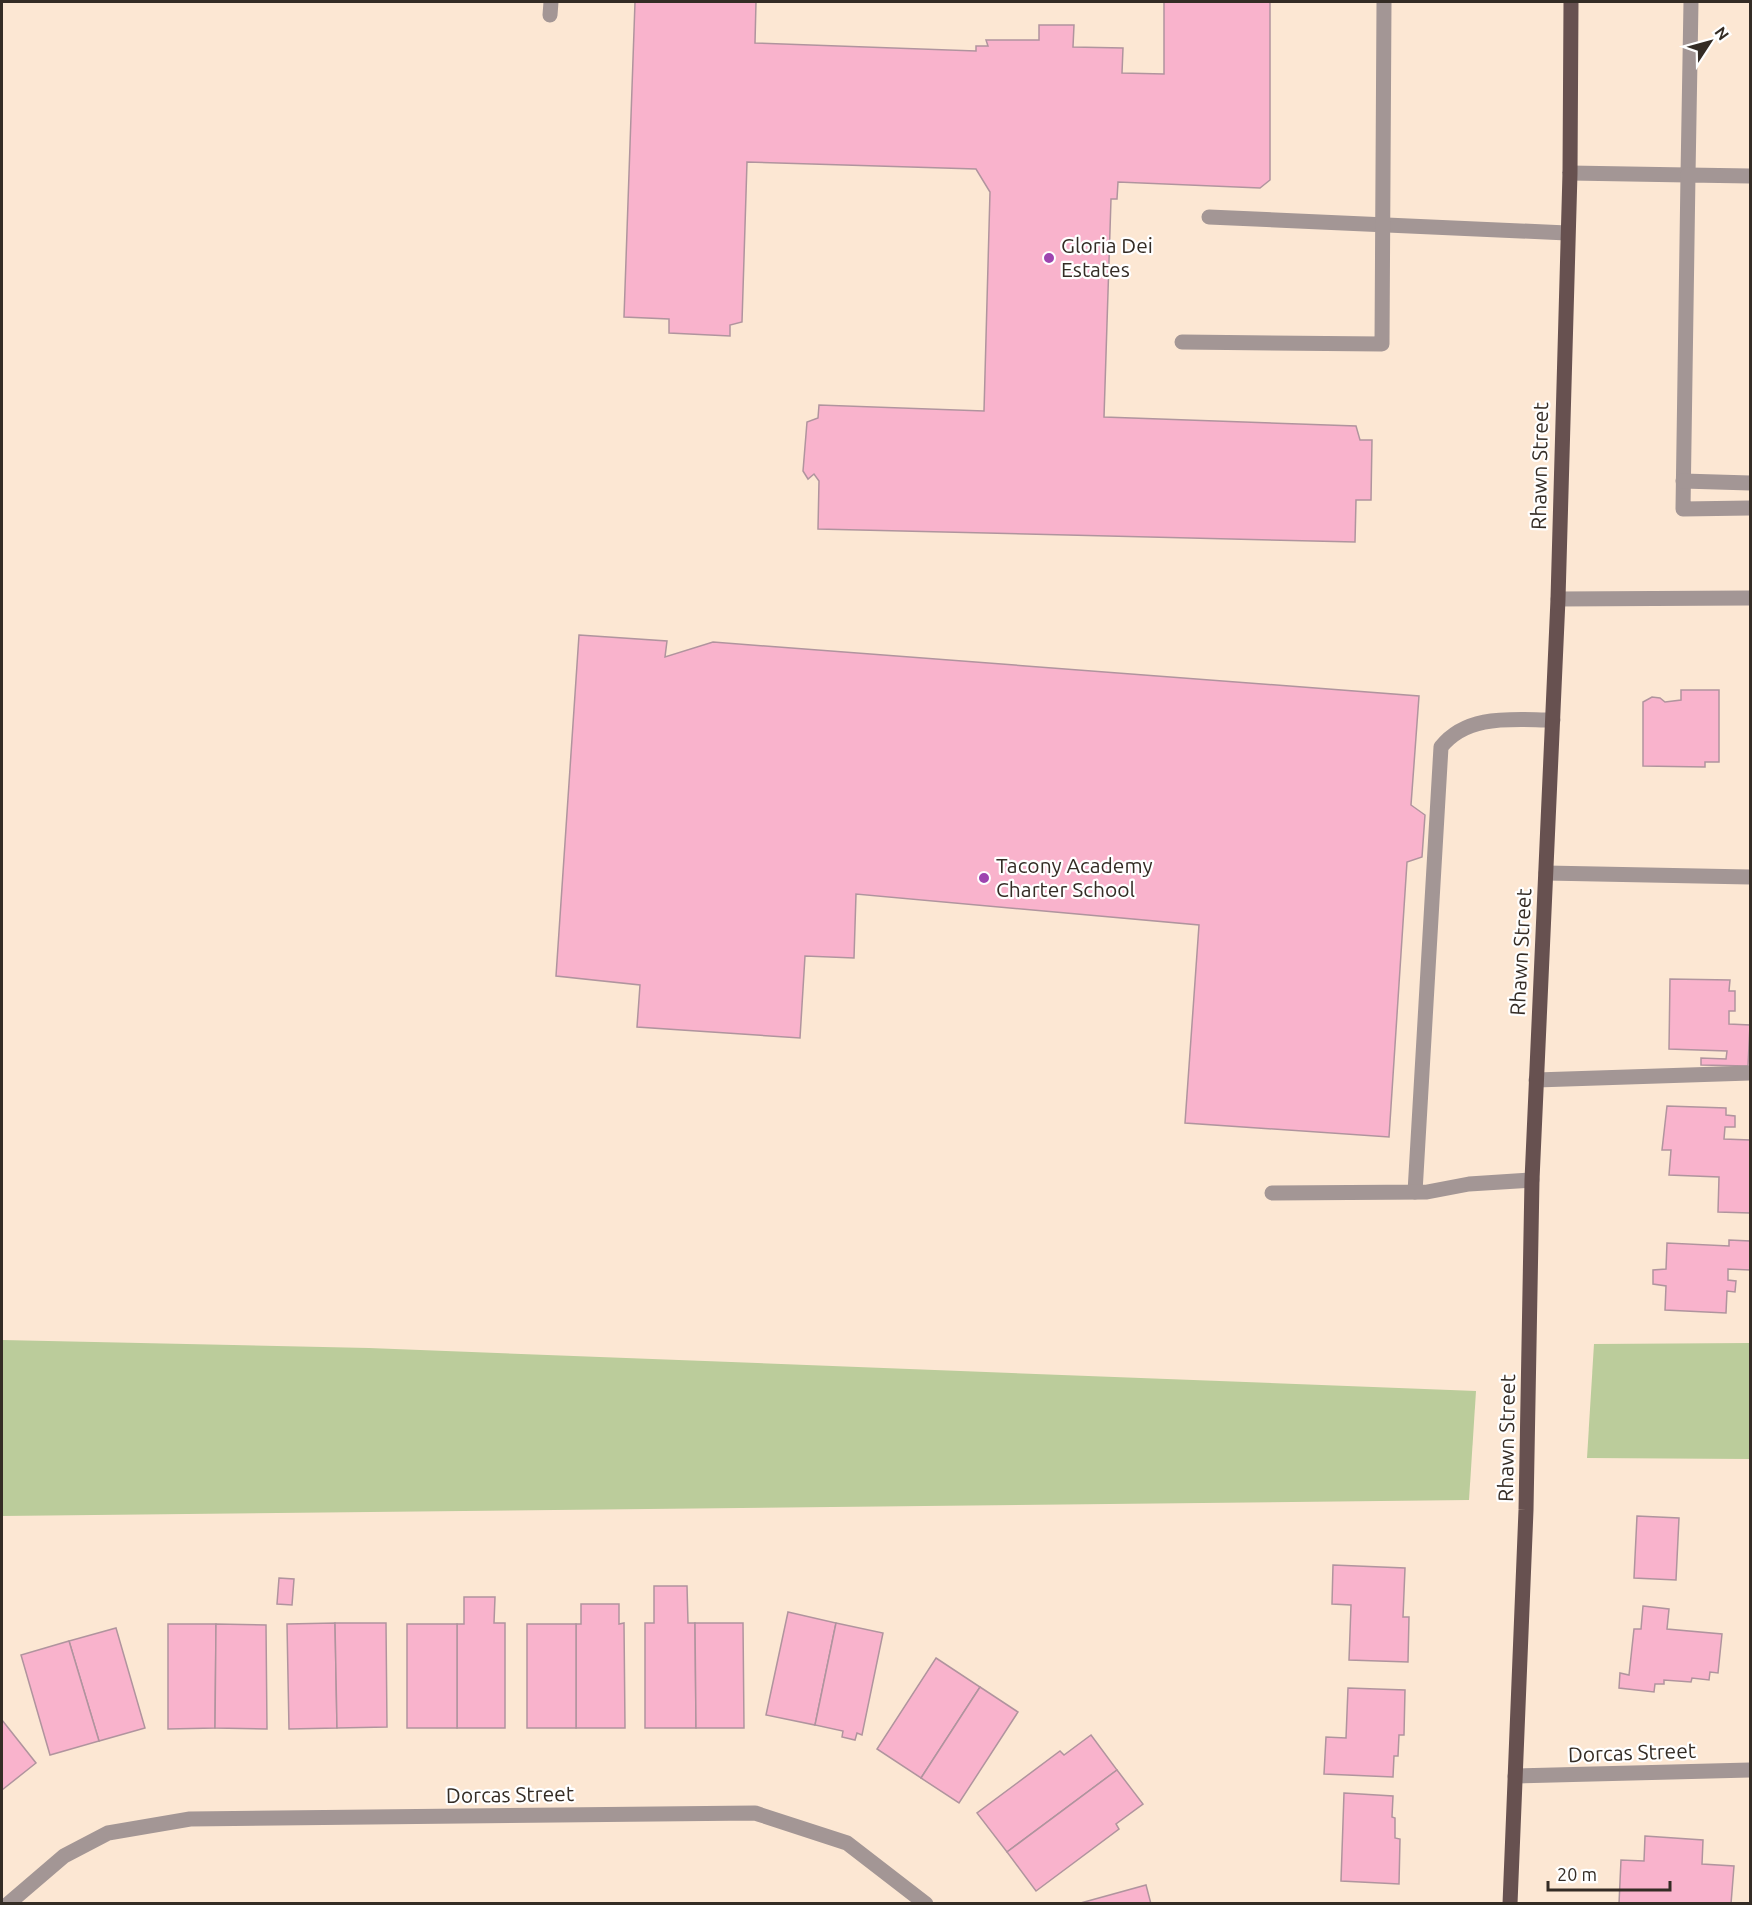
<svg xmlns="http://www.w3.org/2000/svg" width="1752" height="1905" font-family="Ubuntu,sans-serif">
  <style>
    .green { fill: #bbcc9b }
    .building { fill: #f9b3cc; stroke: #b0949e; stroke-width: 1.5 }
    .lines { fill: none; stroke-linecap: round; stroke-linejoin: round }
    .minor { stroke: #a39695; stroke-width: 15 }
    .major { stroke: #675150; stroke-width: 15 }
    .poi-dot { fill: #9e44af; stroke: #fff; stroke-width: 2 }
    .labels { text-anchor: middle; stroke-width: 4.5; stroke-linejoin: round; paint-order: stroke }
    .poi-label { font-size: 21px; fill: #342c25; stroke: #fff; text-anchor: start }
    .street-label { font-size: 21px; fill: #342c25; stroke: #fff }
  </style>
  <rect width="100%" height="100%" fill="#fce7d3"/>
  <g class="green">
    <path d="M2,1340L369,1348L1476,1391L1469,1500L2,1516Z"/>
    <path d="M1750,1343V1459L1587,1458L1594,1344Z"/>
  </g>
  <g class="building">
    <path d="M635,2H756L755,43L976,51V46H988L986,40H1039V25H1074L1073,47L1123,48L1122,73L1164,74V2H1270V180L1260,188L1118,182L1117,199H1111L1104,417L1356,426L1360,440H1372L1371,500H1356L1355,542L818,529L819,481L814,474L808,479L803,471L807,422L818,418L819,405L984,411L990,192L976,169L747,162L742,322L730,325V336L669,333V319L624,317Z"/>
    <path d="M579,635L667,641L665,657L713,642L1419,696L1411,805L1425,815L1422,857L1407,862L1389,1137L1185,1123L1199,925L856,894L854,958L805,956L800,1038L637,1027L640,985L556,976Z"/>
    <path d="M1681,690H1719V762H1705V767L1643,766V702L1652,697L1660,698L1665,702L1681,700Z"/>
    <path d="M1670,979L1730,980L1729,991H1735V1011H1729V1024L1750,1025L1748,1066L1701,1065V1058L1726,1059L1727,1051L1669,1049Z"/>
    <path d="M1667,1106L1726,1108V1115L1735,1116V1127H1725L1724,1139L1750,1140V1213L1718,1212L1719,1177L1669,1175L1671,1150H1662Z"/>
    <path d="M1729,1240L1750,1241V1270L1728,1269V1280L1736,1281L1735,1292L1727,1291L1726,1313L1665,1310L1666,1286L1653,1284V1270L1666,1269L1667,1243L1729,1246Z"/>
    <path d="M1637,1516L1679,1518L1676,1580L1634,1578Z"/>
    <path d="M1333,1565L1405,1568L1403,1617H1409L1408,1662L1349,1660L1351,1605L1332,1604Z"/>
    <path d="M279,1578L294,1579L292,1605L277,1604Z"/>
    <path d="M654,1586H687L688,1623H695L696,1728H645V1623H654Z"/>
    <path d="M464,1597H495L494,1623H505V1728H457V1624H464Z"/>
    <path d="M581,1604H619V1624L624,1623L625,1728H576V1624H581Z"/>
    <path d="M1643,1606L1669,1609L1667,1629L1722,1634L1718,1673L1710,1672L1709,1680L1692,1678L1691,1682L1664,1680V1684H1655L1654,1692L1619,1688L1620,1673L1629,1675L1634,1629H1641Z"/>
    <path d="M788,1612L836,1623L815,1725L766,1715Z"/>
    <path d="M335,1623L337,1728L289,1729L287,1624Z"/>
    <path d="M335,1623H386L387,1727L337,1728Z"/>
    <path d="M695,1623H743L744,1728H696Z"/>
    <path d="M836,1623L883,1633L862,1735L857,1733L855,1740L842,1737L843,1731L815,1725Z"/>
    <path d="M168,1624H216L215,1728L168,1729Z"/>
    <path d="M216,1624L266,1625L267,1729L215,1728Z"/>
    <rect x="407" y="1624" width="50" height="104"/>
    <rect x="527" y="1624" width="49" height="104"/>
    <path d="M116,1628L145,1728L99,1741L69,1641Z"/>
    <path d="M69,1641L99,1741L50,1755L21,1655Z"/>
    <path d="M936,1658L980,1687L921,1778L877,1749Z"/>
    <path d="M980,1687L1018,1712L959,1803L921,1778Z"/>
    <path d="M1348,1688L1405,1690L1404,1735H1399L1398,1756H1394L1393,1777L1324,1774L1326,1737L1346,1738Z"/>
    <path d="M2,1720L36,1763L2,1790Z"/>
    <path d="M1091,1735L1117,1770L1007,1852L977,1813L1060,1751L1064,1755Z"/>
    <path d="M1117,1770L1143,1804L1116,1824L1119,1829L1036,1891L1007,1852Z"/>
    <path d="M1344,1793L1393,1796L1392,1817L1395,1818V1838L1400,1839L1399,1884L1341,1881Z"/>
    <path d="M1645,1836L1703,1840L1702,1864L1734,1866L1731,1904H1619L1621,1860L1644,1861Z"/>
    <path d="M1146,1885L1151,1904H1077Z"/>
  </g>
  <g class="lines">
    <g class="minor">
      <path d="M550,15L551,2"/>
      <path d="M1570,173L1688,175L1691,2"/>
      <path d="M1750,176L1688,175L1683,509L1750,508"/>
      <path d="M1209,217L1567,233"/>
      <path d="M1182,342L1382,344L1384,2"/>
      <path d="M1683,481L1750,483"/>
      <path d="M1558,599L1750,598"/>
      <path d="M1546,873L1750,877"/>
      <path d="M1536,1080L1750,1073"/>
      <path d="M1415,1192L1441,747C1468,713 1514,720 1553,720"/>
      <path d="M1272,1193L1427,1192L1469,1184L1532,1180"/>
      <path d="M1515,1776L1750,1770"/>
      <path d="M8,1904L64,1856L108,1833L190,1819L755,1813L847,1843L926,1904"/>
    </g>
    <path class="major" d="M1510,1904L1526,1510L1532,1180L1558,599L1570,173L1571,2"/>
  </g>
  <g class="poi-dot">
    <circle cx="1049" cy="258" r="6"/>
    <circle cx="984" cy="878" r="6"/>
  </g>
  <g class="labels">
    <g class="poi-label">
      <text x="1061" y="253">Gloria Dei<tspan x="1061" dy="24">Estates</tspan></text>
      <text x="996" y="873">Tacony Academy<tspan x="996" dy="24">Charter School</tspan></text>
    </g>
    <g class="street-label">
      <text transform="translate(1540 466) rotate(-89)" y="7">Rhawn Street</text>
      <text transform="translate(1521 952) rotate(-87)" y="7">Rhawn Street</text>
      <text transform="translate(1507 1438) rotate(-89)" y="7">Rhawn Street</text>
      <text transform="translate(1632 1753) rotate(-2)" y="7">Dorcas Street</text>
      <text transform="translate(510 1795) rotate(-1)" y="7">Dorcas Street</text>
    </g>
  </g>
  <rect width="1752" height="1905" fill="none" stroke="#342c25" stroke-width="6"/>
  <g transform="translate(1710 42) rotate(54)" stroke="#ffffff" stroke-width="4.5" paint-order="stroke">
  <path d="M0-4.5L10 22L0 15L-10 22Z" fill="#342c25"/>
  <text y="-9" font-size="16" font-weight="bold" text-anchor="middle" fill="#342c25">N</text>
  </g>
  <path d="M1548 1881v9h122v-9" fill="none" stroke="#342c25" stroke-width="3"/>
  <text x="1557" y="1881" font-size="18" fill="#342c25" stroke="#ffffff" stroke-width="4.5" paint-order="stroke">20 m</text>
</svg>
